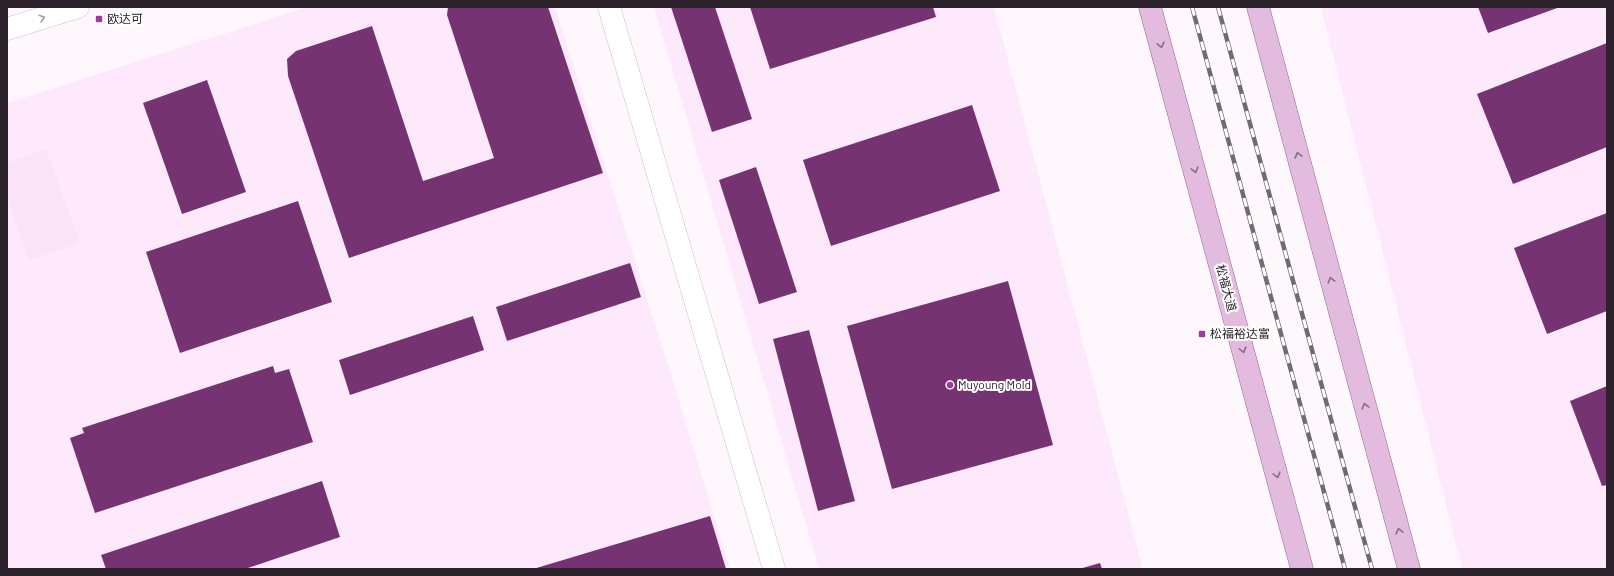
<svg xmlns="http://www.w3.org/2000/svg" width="1614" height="576" font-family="Barlow,'Noto Sans SC',sans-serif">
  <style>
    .built { fill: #fde9fb }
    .green { fill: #fae2f7 }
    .building { fill: #753371 }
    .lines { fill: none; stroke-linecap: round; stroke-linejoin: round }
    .minor-casing { stroke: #d3b9d0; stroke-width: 23 }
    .major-casing { stroke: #966892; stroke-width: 23 }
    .minor { stroke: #fff; stroke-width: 22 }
    .major { stroke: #e2bbdf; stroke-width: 22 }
    .rail-casing { stroke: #726a71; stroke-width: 4.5 }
    .rail { stroke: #fff; stroke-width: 3; stroke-dasharray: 9; stroke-linecap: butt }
    .oneway { stroke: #a09ca0 }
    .oneway2 { stroke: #876e85 }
    .poi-dot { fill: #a1399b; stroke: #fff; stroke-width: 1.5 }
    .labels { text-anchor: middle; stroke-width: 4; stroke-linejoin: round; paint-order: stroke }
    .poi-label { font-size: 12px; fill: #2c222b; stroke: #fff; text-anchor: start }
    .street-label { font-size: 12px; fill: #2c222b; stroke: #fff }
  </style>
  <rect width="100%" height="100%" fill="#fef8fd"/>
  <g class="built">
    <path d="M307,7H555L678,397L730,569H7V103Z"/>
    <path d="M654,7H994L1143,569H819Z"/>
    <path d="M1321,7H1607V569H1462Z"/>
  </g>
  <path class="green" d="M46,149L80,243L29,260L7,197V163Z"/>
  <g class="building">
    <path d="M448,7H548L603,173L349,258L288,76L287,59L296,51L372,26L423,181L494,158L447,15Z"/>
    <path d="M671,7H715L752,119L712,132Z"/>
    <path d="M750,7H933L936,17L770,69Z"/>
    <path d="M1478,7H1560L1488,33Z"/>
    <path d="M1607,43V147L1513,184L1477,94Z"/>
    <path d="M207,80L246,192L182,214L143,103Z"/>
    <path d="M972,105L1000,191L831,246L803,160Z"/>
    <path d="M756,167L797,292L759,304L719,180Z"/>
    <path d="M298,201L332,302L180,353L146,252Z"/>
    <path d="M1607,213V311L1547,334L1514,248Z"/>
    <path d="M630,263L641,297L507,341L496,307Z"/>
    <path d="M1008,281L1053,445L892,489L847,326Z"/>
    <path d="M473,316L484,350L350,395L339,360Z"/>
    <path d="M809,330L855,501L818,511L773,339Z"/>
    <path d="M273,366L275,373L289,369L313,442L95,513L70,438L84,433L82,428Z"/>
    <path d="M1607,386V485L1602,486L1570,401Z"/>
    <path d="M322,481L340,537L245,569H106L101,555Z"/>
    <path d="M710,516L726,569H533Z"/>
    <path d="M1100,563L1102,569H1079Z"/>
  </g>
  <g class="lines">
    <g class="minor-casing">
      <g id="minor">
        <path d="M609,7L774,569"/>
        <path d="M7,29L78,7"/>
      </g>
    </g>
    <g class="major-casing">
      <g id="major">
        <path d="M1150,7L1302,569"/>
        <path d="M1258,7L1409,569"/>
      </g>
    </g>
    <use href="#minor" class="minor"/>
    <use href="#major" class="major"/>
    <g class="rail-casing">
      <g id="rail">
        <path d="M1192,7L1345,569"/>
        <path d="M1218,7L1372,569"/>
      </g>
    </g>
    <use href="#rail" class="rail"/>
  </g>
  <defs><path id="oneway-chevron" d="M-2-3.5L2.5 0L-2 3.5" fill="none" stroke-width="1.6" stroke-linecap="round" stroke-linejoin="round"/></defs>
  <use class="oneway" href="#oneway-chevron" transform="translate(42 18) rotate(-17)"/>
  <g class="oneway2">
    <use href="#oneway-chevron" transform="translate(1161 45) rotate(75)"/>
    <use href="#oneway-chevron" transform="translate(1298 155) rotate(-105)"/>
    <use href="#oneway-chevron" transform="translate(1195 170) rotate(75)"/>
    <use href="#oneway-chevron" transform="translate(1331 280) rotate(-105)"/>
    <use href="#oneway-chevron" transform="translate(1243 350) rotate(75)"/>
    <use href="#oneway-chevron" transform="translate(1365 406) rotate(-105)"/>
    <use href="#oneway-chevron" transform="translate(1277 475) rotate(75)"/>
    <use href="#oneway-chevron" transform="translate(1399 531) rotate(-105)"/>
  </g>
  <g class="poi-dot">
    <rect x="95" y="15" width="8" height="8" rx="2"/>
    <rect x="1198" y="330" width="8" height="8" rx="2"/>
    <circle cx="950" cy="385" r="4"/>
  </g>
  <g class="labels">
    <g class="poi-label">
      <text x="107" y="23">欧达可</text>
      <text x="1210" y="338">松福裕达富</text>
      <text x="958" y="389">Muyoung Mold</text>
    </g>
    <g class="street-label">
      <text transform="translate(1226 288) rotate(75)" y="4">松福大道</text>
    </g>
  </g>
  <rect width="1614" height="576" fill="none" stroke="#2c222b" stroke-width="16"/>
</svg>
